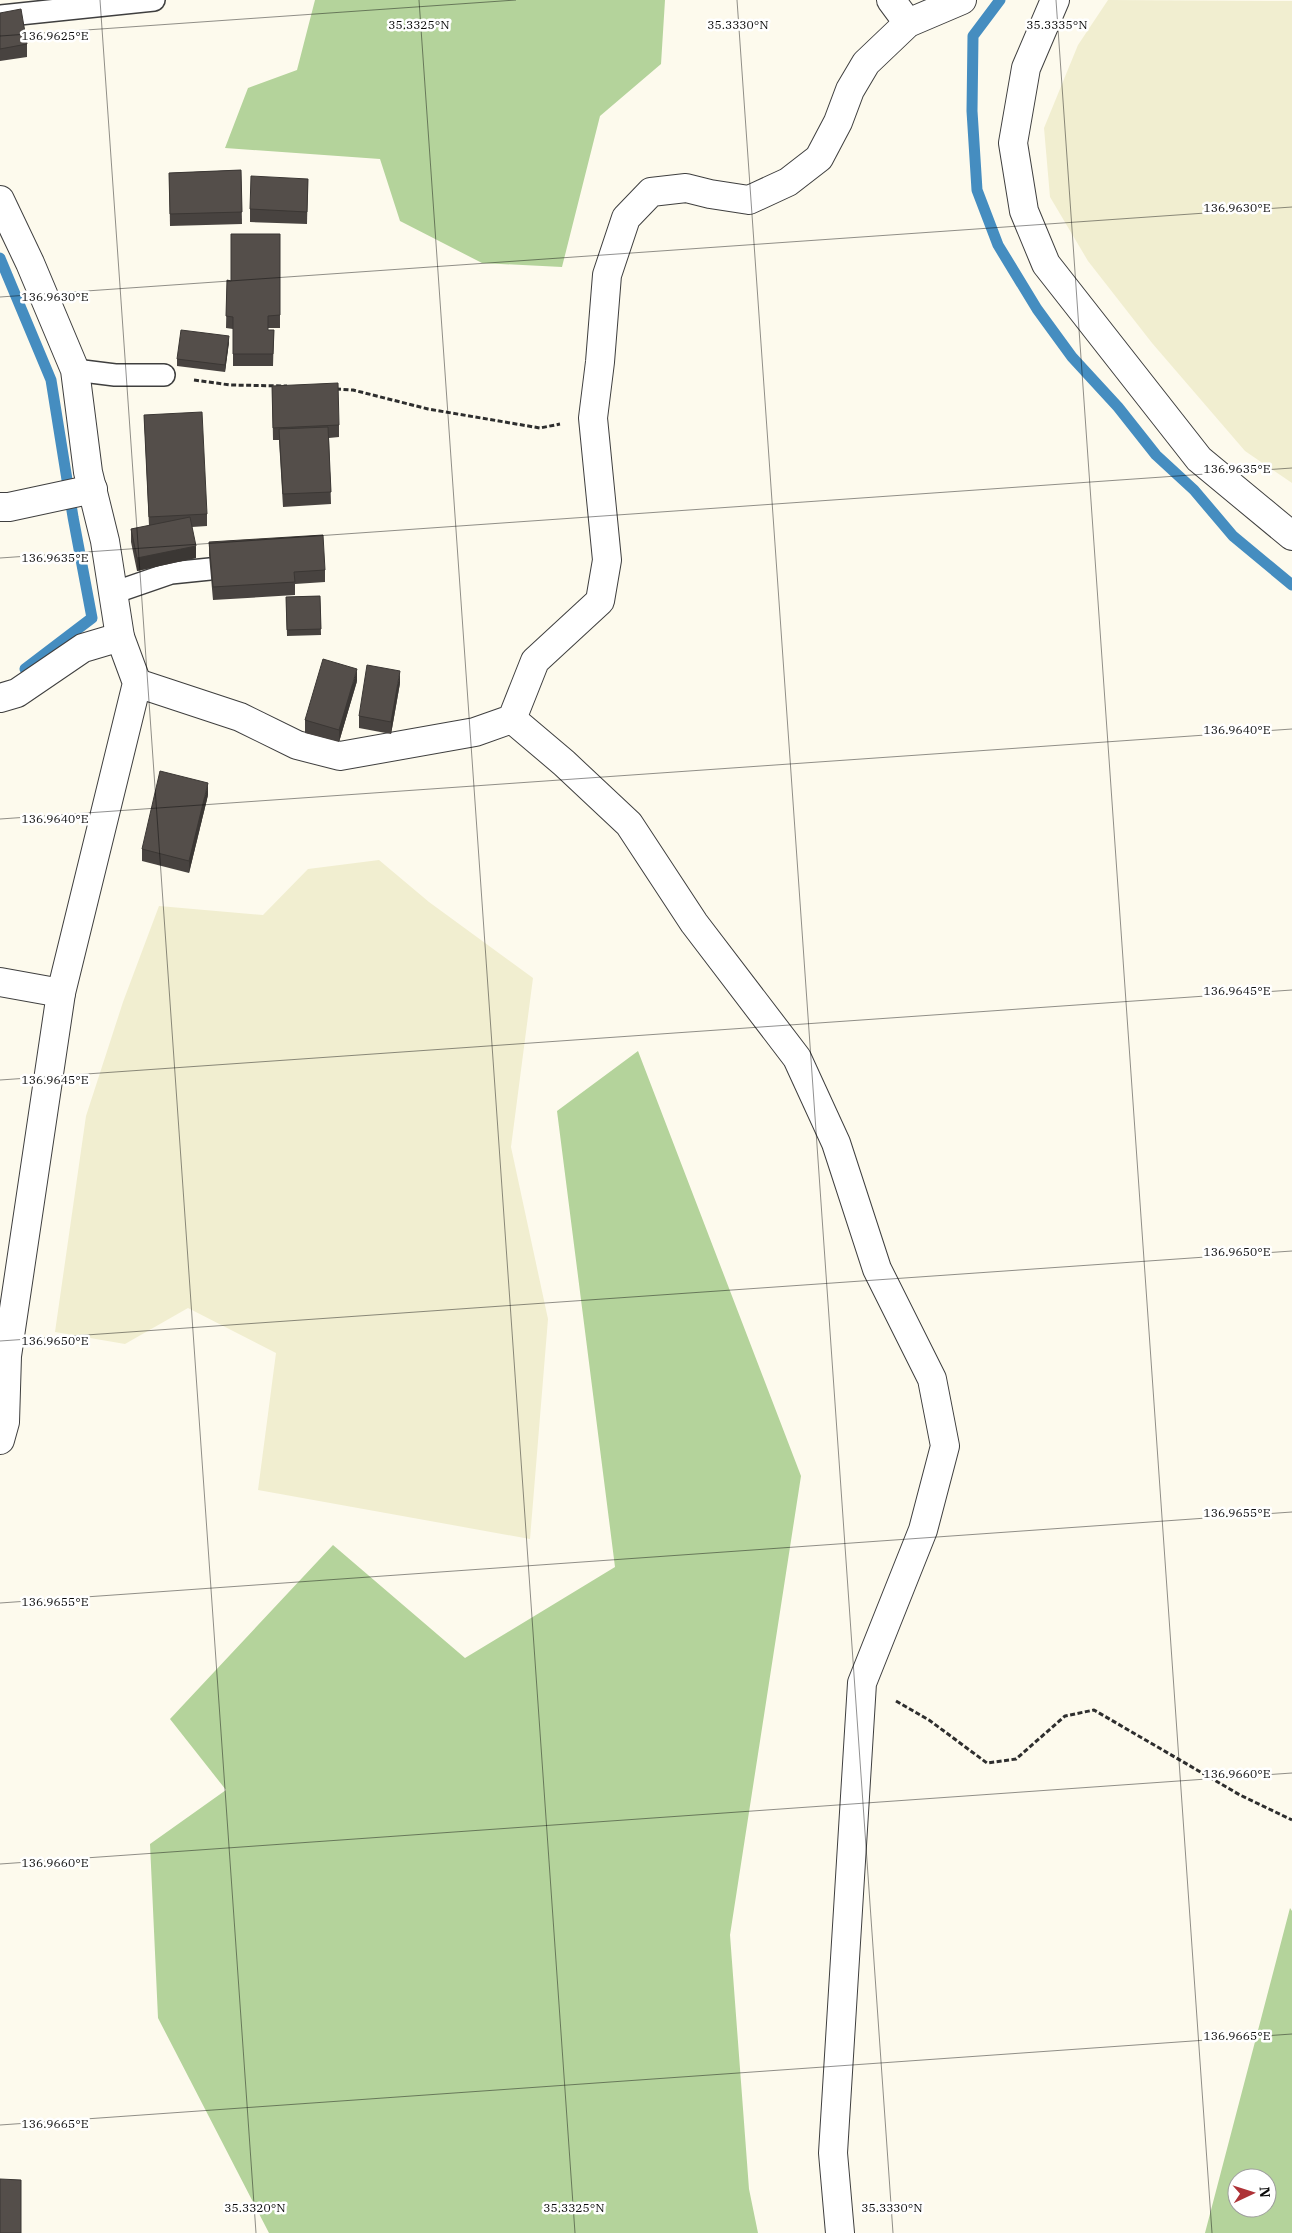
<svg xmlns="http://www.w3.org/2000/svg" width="1292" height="2233" font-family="'IBM Plex Serif',serif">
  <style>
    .farmland { fill: #f1eed0 }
    .forest { fill: #b4d39b; fill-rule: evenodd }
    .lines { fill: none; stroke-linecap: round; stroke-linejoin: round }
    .stream { stroke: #458dc0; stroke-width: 11 }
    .service-casing { stroke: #3f3f3f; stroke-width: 24 }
    .minor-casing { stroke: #3f3f3f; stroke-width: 30 }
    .path { stroke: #2e2e2e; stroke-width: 3; stroke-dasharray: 5 2.5; stroke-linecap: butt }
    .service { stroke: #fff; stroke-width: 21 }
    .minor { stroke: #fff; stroke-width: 28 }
    .wall { fill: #484340 }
    .shaded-wall { fill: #3b3734 }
    .building { fill: #544e4a; stroke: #3b3734 }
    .ticks { fill: none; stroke: #0c0c0c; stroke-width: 1; stroke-opacity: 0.45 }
    .ticks-label { font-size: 12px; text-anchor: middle; fill: #0c0c0c; stroke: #fff; stroke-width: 5; stroke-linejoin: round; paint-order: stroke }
  </style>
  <rect width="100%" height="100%" fill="#fdfaed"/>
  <g class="farmland">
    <path d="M1108,0L1292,1V483L1245,451L1152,343L1088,261L1050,197L1044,128L1078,45Z"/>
    <path d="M379,860L429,902L533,978L511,1147L548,1319L530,1539L258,1490L276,1353L188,1308L125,1344L55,1332L86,1116L123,1002L159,906L263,915L308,869Z"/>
  </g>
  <g class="forest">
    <path d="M315,0H665L661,64L600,116L562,267L482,263L400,221L380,159L225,148L248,88L297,70Z"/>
    <path d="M638,1051L801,1476L730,1935L749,2189L758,2233H269L158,2018L150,1844L226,1790L170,1719L333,1545L465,1658L615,1567L557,1111Z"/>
    <path d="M1290,1908L1292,1911V2233H1205ZM1237,2178H1267V2208H1237Z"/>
  </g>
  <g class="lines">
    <g class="stream">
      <path d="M1000,0L973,36L972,111L977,190L998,245L1037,309L1072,357L1118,407L1156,455L1194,490L1233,536L1292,585"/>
      <path d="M0,258L51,380L73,517L92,618L25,669"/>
    </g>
    <g class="service-casing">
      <g id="service">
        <path d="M0,16L154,0"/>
        <path d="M75,370L115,375H164"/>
        <path d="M113,593L171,573L210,569"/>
      </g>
    </g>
    <g class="minor-casing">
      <g id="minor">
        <path d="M891,0L908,23"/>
        <path d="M1055,0L1026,68L1013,143L1024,211L1046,264L1199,459L1292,536"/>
        <path d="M0,200L30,263L75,370L88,472L105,541L120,637L137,683L61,993L7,1356L5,1422L0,1440"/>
        <path d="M0,507H9L93,489"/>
        <path d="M137,683L240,717L297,745L340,756L475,732L512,719L535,661L600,601L607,560L593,418L600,362L607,275L626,218L651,192L686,188L710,194L749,200L788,182L819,158L838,122L850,90L866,63L908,23L962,0"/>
        <path d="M0,698L17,693L83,648L120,637"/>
        <path d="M512,719L564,763L629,824L694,923L797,1058L836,1143L877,1269L932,1379L945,1446L923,1530L862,1683L833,2153L840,2233"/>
        <path d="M0,982L61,993"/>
      </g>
    </g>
    <g class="path">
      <path d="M194,380L230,385L287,386"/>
      <path d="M336,389L353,390L428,409L540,428L560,424"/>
      <path d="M896,1701L929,1720L987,1763L1016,1759L1065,1716L1094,1710L1240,1795L1292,1820"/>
    </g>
    <use href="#service" class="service"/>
    <use href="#minor" class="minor"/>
  </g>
  <g class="wall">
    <path d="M0,13L27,44V57L0,61Z"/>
    <path d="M241,170L242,224L170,226L169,173Z"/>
    <path d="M308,179L307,224L250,222V209Z"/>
    <path d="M280,234V328H268V330H274L273,366H233V329L226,328L227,280L231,281Z"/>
    <path d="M229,342L225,372L177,366V359Z"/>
    <path d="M272,386L339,425V437L329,438L331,504L283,507L279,440H273Z"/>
    <path d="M144,415L207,514V526L192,527L196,558L137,571L131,542V529L149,526Z"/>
    <path d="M209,542L325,570V582L295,584V595L213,600L209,555Z"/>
    <path d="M320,596L321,635L287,636L286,597Z"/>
    <path d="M357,681L339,742L305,733V720Z"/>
    <path d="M400,683L391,734L359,728V716Z"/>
    <path d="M208,795L189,873L142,861V849Z"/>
  </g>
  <g class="shaded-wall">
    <path d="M229,336V342L225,372V365Z"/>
    <path d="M196,546V558L137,571V558Z"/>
    <path d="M357,669V681L339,742V730Z"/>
    <path d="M400,671V683L391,734V722Z"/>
    <path d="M208,783V795L189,873V861Z"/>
  </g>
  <g class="building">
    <path d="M21,9L27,44L0,49V13Z"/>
    <path d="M241,170L242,212L170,214L169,173Z"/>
    <path d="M251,176L308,179L307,212L250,209Z"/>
    <path d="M231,234H280V315L268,316V330H274L273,354H233V317L226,316L227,280L231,281Z"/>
    <path d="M181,330L229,336L225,365L177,359Z"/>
    <path d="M338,383L339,425L273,428L272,386Z"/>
    <path d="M202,412L207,514L149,517L144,415Z"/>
    <path d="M328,427L331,492L283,494L279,429Z"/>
    <path d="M190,517L196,546L137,558L131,529Z"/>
    <path d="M323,535L325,570L294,572L295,582L213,587L209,542Z"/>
    <path d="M320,596L321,629L287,630L286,597Z"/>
    <path d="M323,659L357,669L339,730L305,720Z"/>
    <path d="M367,665L400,671L391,722L359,716Z"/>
    <path d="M160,771L208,783L189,861L142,849Z"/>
    <path d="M0,2179L21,2180V2233H0Z"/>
  </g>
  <path class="ticks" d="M100,0L256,2233M419,0L575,2233M737,0L893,2233M1056,0L1212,2233M0,36L516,0M0,297L1292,207M0,558L1292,468M0,819L1292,729M0,1080L1292,990M0,1341L1292,1251M0,1603L1292,1512M0,1864L1292,1773M0,2125L1292,2034"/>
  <g class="ticks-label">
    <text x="419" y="29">35.3325°N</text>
    <text x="738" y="29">35.3330°N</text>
    <text x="1057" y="29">35.3335°N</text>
    <text x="55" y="40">136.9625°E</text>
    <text x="1237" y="212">136.9630°E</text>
    <text x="55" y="301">136.9630°E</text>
    <text x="1237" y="473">136.9635°E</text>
    <text x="55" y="562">136.9635°E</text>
    <text x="1237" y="734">136.9640°E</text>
    <text x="55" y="823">136.9640°E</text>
    <text x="1237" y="995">136.9645°E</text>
    <text x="55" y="1084">136.9645°E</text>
    <text x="1237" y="1256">136.9650°E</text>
    <text x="55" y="1345">136.9650°E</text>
    <text x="1237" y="1517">136.9655°E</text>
    <text x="55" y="1606">136.9655°E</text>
    <text x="1237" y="1778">136.9660°E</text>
    <text x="55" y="1867">136.9660°E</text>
    <text x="1237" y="2040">136.9665°E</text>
    <text x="55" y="2128">136.9665°E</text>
    <text x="255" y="2212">35.3320°N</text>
    <text x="574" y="2212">35.3325°N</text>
    <text x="892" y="2212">35.3330°N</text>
  </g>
  <g transform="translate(1252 2193) rotate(86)"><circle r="24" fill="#ffffff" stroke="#9e9e9e"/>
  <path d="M0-4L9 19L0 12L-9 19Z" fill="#ae3237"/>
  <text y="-8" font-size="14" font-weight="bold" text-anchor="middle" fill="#0c0c0c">N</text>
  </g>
</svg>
